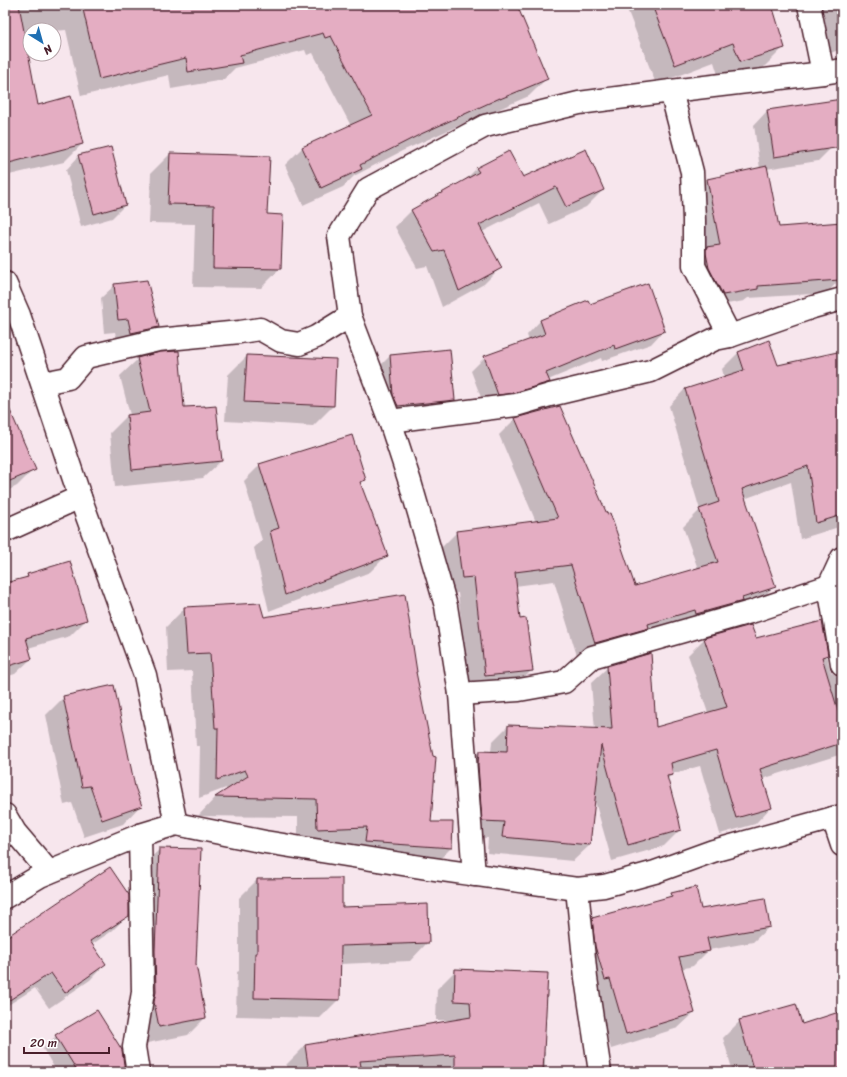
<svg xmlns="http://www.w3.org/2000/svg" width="847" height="1077" font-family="Sriracha,sans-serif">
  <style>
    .shadow { fill: #0003 }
    .building { fill: #e4adc2; stroke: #4a1f2b }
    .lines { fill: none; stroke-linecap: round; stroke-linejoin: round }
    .street-casing { stroke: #4a1f2b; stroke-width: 25 }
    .street { stroke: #fff; stroke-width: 22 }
  </style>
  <rect width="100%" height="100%" fill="#f7e6ed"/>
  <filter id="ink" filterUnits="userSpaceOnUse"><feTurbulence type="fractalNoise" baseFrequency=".025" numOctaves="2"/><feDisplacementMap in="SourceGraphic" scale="8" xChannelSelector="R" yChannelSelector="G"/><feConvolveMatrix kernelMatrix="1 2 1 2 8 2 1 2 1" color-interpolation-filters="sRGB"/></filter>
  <g filter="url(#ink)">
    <g class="shadow">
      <path d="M5,5H516L547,78L529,96L483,116L482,115L402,151L354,176L343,187L303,205L285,165L303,147L351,126L313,53L307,55L305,50L235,68L223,80L171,89L169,75L81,96L66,30L54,31V30H30V35L24,36L37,106L82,144L64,162L5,176Z"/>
      <path d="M631,5H771L784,47L764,67L720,81L714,62L656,84L627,9Z"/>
      <path d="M818,5H842V49L830,53L816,7Z"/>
      <path d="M823,102L831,148L818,161L766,169L779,228L839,280L827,293L748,298L744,301L710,307L694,261L706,249L695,193L707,180L760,169L754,125L767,111Z"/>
      <path d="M170,154L266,215L280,269L261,288L193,287L195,224L149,223L151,173Z"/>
      <path d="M79,156L125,205L112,218L81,227L66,170Z"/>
      <path d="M477,168L522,179L603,190L586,207L549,224L539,203L482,232L501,267L484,284L442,307L427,266L417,268L395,227L411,211L463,182Z"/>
      <path d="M115,285L158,327L145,340L118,346L115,332L104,333L101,298Z"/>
      <path d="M588,302L589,305L664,330L651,344L602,361L601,358L548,380L549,382L535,395L485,408L471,371L485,357L529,341L527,335L540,321Z"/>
      <path d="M739,352L778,367L842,352V526L800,539L791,482L744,499L774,586L758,603L578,659L554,581L515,586L519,620L531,671L515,687L469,693L458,593L446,595L440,549L457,532L536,522L499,435L515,419L635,587L698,569L683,527L700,510L669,406L685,389L724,377L722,369Z"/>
      <path d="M247,356L335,360L333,406L313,426L225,421L228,375Z"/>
      <path d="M390,356L454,400L441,413L384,419L377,369Z"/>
      <path d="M138,359L183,408L221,461L203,478L115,487L110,433L127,416L130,415L120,376Z"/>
      <path d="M5,407L34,469L17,486L5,492Z"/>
      <path d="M260,465L364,480L360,484L386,556L370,572L269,611L254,548L262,540L244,481Z"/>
      <path d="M842,574V754L762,779L771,807L755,824L720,834L700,766L671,774L672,775L667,779L680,830L664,846L612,861L594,798L590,845L573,861L487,853L488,838L466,837L463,768L479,752H491L492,742L508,726L595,730L591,683L608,667L655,728L708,713L688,655L704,639H755L821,622L829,666L831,672L838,677L831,632L832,591Z"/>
      <path d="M28,575L86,620L70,636L28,648L31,659L15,674L5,677V584L24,579Z"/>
      <path d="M185,608L263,618L415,673L430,823L451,848L432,867L298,848V817L198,816L215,798L227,791L226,788L199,798L200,746H196L192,671L168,672L166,627Z"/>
      <path d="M64,697L134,788L140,806L123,824L84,837L72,803L64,805L46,715Z"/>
      <path d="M160,849L195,964L205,1018L188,1035L142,1044V866Z"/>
      <path d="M109,868L128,915L112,931L91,945L105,964L90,980L49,1008L35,988L5,1007V939Z"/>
      <path d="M842,868V887L837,873Z"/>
      <path d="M257,880L341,908L428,942L410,961L340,964L339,999L320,1018L236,1016L237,972L239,971V898Z"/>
      <path d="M672,894L700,911L769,927L753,942L709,950L693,966L681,969L694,1013L678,1028L611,1049L577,935L593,919L667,898Z"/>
      <path d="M456,970L543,1052H545V1072H288L286,1065L305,1046L455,1021V1020H436L437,989Z"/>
      <path d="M842,1012V1072H733L723,1038L740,1021L801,1025Z"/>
      <path d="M56,1036L115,1072H57L43,1049Z"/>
    </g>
    <g class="building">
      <path d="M5,5H19L38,105L71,96L83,144L5,164Z"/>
      <path d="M82,5H517L548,79L500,99V98L421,134L360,165L362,169L321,188L302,147L372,115L331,36L325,38L323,33L240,55L242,63L188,72L186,58L99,79Z"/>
      <path d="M652,5H772L785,48L740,62L733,43L675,65Z"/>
      <path d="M842,99V147L774,157L767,110Z"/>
      <path d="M111,147L126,205L94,214L78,155Z"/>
      <path d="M586,149L604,190L566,207L556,187L479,225L502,268L459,291L444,250L434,252L411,210L479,172L476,168L509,151L523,177Z"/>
      <path d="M170,153L270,156L267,214L283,215L281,269L213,268L214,205L168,204Z"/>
      <path d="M767,166L779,227L842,222V256H839L840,280L758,286V289L723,295L709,268L706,253V247L720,245L707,179Z"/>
      <path d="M147,280L159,327L131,333L128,319L118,320L114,284Z"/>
      <path d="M648,283L665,331L615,349L614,345L546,373L550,382L513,393L498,395L484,356L545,334L540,320L588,300L590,304Z"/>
      <path d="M769,340L778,365L842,351V515L816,523L808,466L742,489L776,587L742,598L743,601L696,614L695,610L648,624L649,628L595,643L571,565L515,572L520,619L526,618L533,671L485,676L474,577L462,578L456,531L558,518L515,418L560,406L607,514L610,513L635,586L718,562L699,509L719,502L685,389L744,370L738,352Z"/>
      <path d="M450,349L455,400L398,406L393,395L390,355Z"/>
      <path d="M179,351L184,407L205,406V407L216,406L222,461L132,470L127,415L150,412L137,358L160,352Z"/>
      <path d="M247,355L336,359L334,406L244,402Z"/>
      <path d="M5,399L36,470L5,483Z"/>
      <path d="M352,435L366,480L360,482L388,556L285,595L270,531L279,528L259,464Z"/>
      <path d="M70,561L87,620L26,638L32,659L5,667V583L28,577L27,574Z"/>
      <path d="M405,594L417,672H416L433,756L436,757L431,822H453L452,848L365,842L367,827L317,829L316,799L215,797L248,776L245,770L217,780L218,728H215L210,653L187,654L184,607L260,603L264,617Z"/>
      <path d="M822,621L828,655L822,657L842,724V743L760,769L772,808L736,818L716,750L671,763L673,775L667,776L679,820L681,830L628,845L601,745L590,845L502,837L504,822L482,821L478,765L479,751L507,752L508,725L612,729L607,666L651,653L656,727L727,707L704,638L751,625L756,638Z"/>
      <path d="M114,685L135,787L142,806L102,820L90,786L82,787L63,696Z"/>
      <path d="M159,848L201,849L196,964L206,1018L159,1027L154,1002L156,992L155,951Z"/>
      <path d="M110,867L129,895V916L90,941L106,964L65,993L51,973L5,1003V938Z"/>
      <path d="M342,878V907L428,904L429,943L341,946L340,1000L254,998L255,953H257V879Z"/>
      <path d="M696,887L701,909L765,898L770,927L707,938L710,951L679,957L695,1013L626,1034L610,979L605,980L595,946L592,918L672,896L671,893Z"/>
      <path d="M455,969L548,973L543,1072H455V1055L360,1061L362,1072H309L305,1045L471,1017L470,1002L454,1001Z"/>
      <path d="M796,1004L802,1024L842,1011V1072H754L739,1020Z"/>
      <path d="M97,1010L122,1050L125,1072H78L55,1035Z"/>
    </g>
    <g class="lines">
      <g class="street-casing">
        <g id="street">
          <path d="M809,5L823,73"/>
          <path d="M671,91L692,172L694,220V266L730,336"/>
          <path d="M5,283L19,315L80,497L145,675L176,824"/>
          <path d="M43,383L68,378L86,357L158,340L240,332L260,329L281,341L299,344L316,337L350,316"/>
          <path d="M390,421L516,405L550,395L651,371L715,339L730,336L813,307L842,299"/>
          <path d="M5,531L80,497"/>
          <path d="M842,558L829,586L842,664"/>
          <path d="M460,694L519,690L564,682L592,657L754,611L829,586"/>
          <path d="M5,815L15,832L49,872"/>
          <path d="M833,818L842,845"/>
          <path d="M474,875L460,694L446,606L410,482L390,421L350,316L339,236L368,189L485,126L579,103L671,91L823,73L842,70"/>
          <path d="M577,889L586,978L600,1072"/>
          <path d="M5,897L40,876L140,835L176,824L265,842L427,868L577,889L604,886L655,872L713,851L833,818L842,816"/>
          <path d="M138,1072L134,1047L143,992L140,835"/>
        </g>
      </g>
      <use href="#street" class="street"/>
    </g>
  </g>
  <rect width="847" height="1077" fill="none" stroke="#fff" stroke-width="20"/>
  <rect x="10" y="10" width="827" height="1057" fill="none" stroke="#4a1f2b" stroke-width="1.5" filter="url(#ink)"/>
  <g transform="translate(42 42) rotate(143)"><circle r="19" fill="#ffffff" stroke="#b7a5aa"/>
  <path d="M0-3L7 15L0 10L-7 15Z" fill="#1f6fb2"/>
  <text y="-6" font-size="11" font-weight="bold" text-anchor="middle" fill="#4a1f2b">N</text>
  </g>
  <path d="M24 1047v6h85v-6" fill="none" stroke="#4a1f2b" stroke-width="2"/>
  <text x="30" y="1047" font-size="12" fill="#4a1f2b" stroke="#ffffff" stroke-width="3" paint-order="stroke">20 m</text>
</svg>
